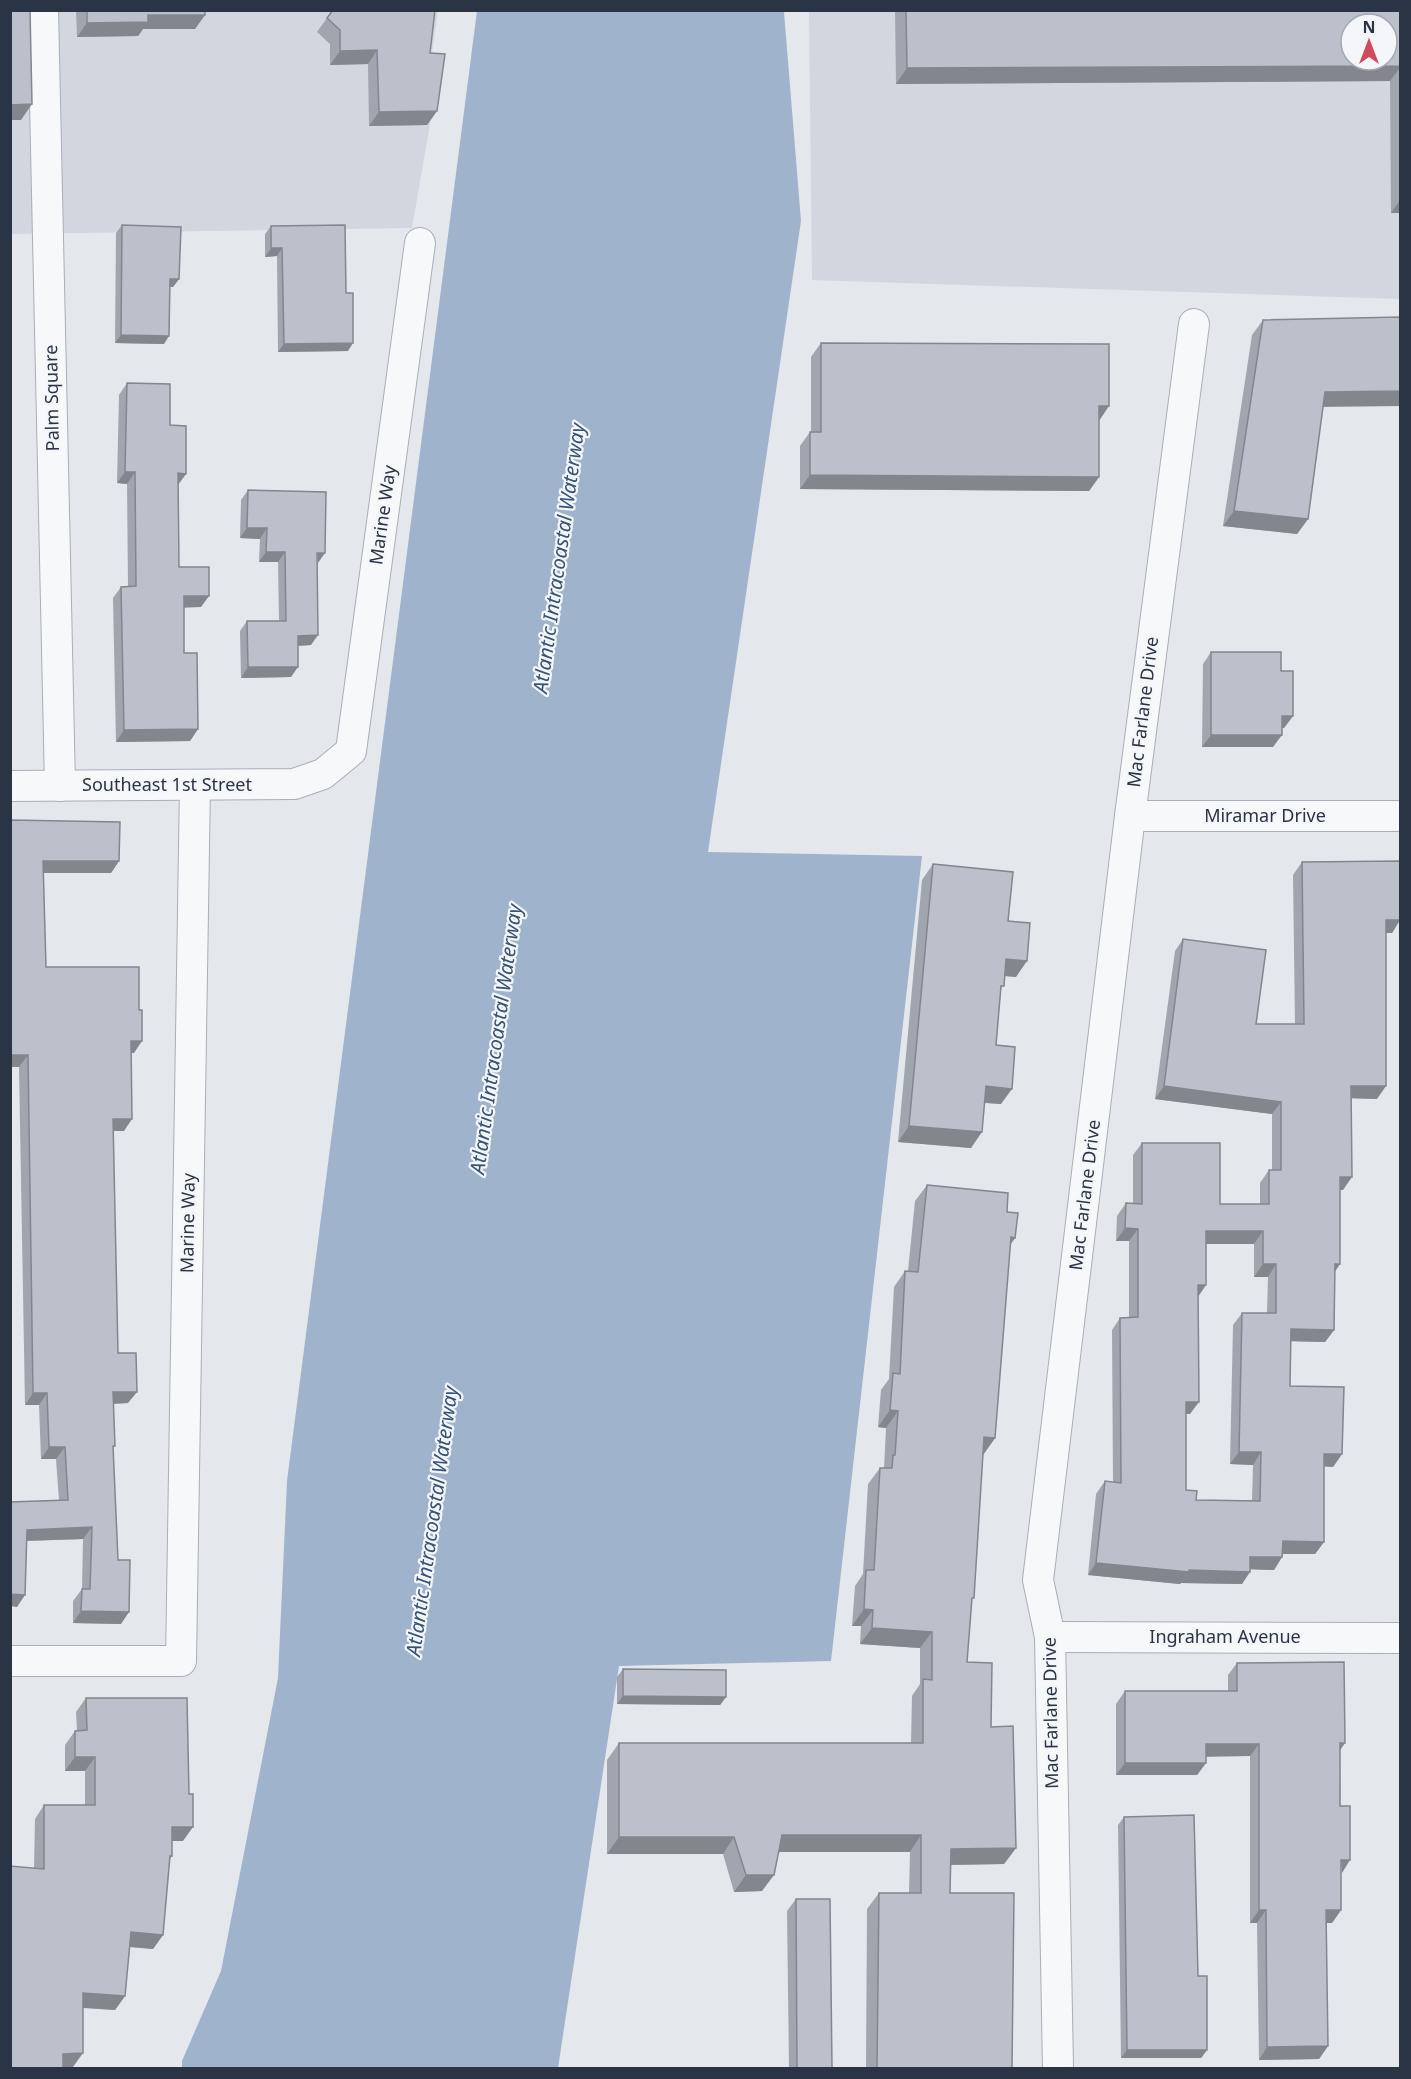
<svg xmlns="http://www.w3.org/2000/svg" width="1411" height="2079" font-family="'Noto Sans',sans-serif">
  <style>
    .built { fill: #d2d6de; fill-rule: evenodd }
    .water { fill: #9fb4cc }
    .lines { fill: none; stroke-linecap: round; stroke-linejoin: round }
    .minor-casing { stroke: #a9aeb7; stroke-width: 32 }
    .minor { stroke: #f7f8fa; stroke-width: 30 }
    .wall { fill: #a1a5ae; fill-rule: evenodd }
    .shaded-wall { fill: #83868d }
    .building { fill: #bbc0ca; stroke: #83868d; stroke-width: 1.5; fill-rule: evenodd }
    .labels { text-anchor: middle; stroke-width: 4.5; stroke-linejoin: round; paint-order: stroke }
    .street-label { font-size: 18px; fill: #2b3445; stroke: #f4f6f9 }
    .water-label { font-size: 20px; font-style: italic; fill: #34527a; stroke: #f4f6f9 }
  </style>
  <rect width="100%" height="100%" fill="#e4e7ec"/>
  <g class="built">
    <path d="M10,11H438L432,53L442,54L412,228L11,234Z"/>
    <path d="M809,11H1400V299L812,280ZM1351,24H1387V60H1351Z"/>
  </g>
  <path class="water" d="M477,11L784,12L801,221L708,852L922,856L831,1661L619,1666L558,2068H182V2061L221,1971L278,1678L287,1481Z"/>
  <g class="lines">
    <g class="minor-casing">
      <g id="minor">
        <path d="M43,10L60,786"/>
        <path d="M10,786L294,784L323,774L351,751L420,243"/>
        <path d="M1130,816H1400"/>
        <path d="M1050,1637L1400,1638"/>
        <path d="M10,1661H181L195,785"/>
        <path d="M1058,2068L1050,1637L1038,1580L1130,816L1194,324"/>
      </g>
    </g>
    <use href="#minor" class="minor"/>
  </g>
  <g class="wall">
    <path d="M76,10H205V15L195,29H143L138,36L77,37Z"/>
    <path d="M895,10H1401V213H1391L1390,81L896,84Z"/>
    <path d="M327,18L430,53L437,111L427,125L369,126L368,64L330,65V44L317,32Z"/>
    <path d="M122,225L179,279L173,287H170L164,344L115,343L116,233Z"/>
    <path d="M271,226L348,351L278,352L277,256L265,257V234Z"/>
    <path d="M1263,320L1323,407L1308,519L1297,534L1223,526L1252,335Z"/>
    <path d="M821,343L1099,420V477L1089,491L800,489V446L810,432H811V357Z"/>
    <path d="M127,383L170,425L178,484L179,567L201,607H184V653L198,729L190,741L116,742L113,598L121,587L128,586L127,484L117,483L119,395Z"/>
    <path d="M248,490L318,563L311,645L298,646L291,677L241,678L240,631L247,621H279L278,562H259L260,539L240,538L241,500Z"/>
    <path d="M1211,652L1281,671L1293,716L1284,728H1282L1273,747H1202L1203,664Z"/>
    <path d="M10,820L119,861L111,873H43L46,967L134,1053H131L124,1131H113L118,1353L128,1403L113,1404L115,1446L113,1448L121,1624L73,1623V1601L82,1589L83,1539L27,1541L17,1607L10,1502L59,1500L56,1459H41L39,1405H25L19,1067H10Z"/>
    <path d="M1302,862L1400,920L1392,933H1386L1377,1099L1351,1098L1343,1190H1340V1264L1334,1272V1330L1325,1342L1291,1341L1290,1386L1342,1454L1333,1467L1324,1466V1542L1315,1554H1283L1282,1557L1274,1570L1250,1569L1242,1584L1181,1583L1180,1584L1088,1575L1096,1494L1105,1481L1113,1482L1112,1330L1120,1318L1129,1317V1241H1116L1117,1216L1126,1203H1133V1155L1142,1143L1220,1204H1260V1183L1269,1170H1272V1114L1155,1099L1175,951L1183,939L1256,1024H1295L1293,875ZM1206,1244H1254V1277H1268L1267,1313H1242L1233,1325L1230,1464L1253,1465L1252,1501L1196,1500L1186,1490V1414H1190L1198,1297Z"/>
    <path d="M933,864L1008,921L1016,977L1004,976L1001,991L996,1045L1001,1104L985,1103L971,1148L898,1142L922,880Z"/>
    <path d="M927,1185L1007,1212L1010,1246L995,1438L983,1455L967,1662L991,1727L1016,1848L1004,1864L951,1865L950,1893L1012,2068H866L867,1909L879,1893H909L910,1852H779L762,1891L734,1892L723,1854H607V1760L619,1743H911L912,1696L920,1684V1648L860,1644L861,1626H852L855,1586L863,1574L868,1484L880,1468H884L886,1428L878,1427L881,1390L889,1379L894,1287L905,1271H908L915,1201Z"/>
    <path d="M1237,1663L1340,1750L1341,1910L1332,1923H1326L1328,2046L1319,2059L1259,2060L1257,1923H1250V1756H1206V1763L1197,1775H1116V1704L1125,1691H1228V1675Z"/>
    <path d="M623,1669L726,1697L720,1705L617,1704V1677Z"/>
    <path d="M86,1698L183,1841H172V1856L169,1860L163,1935L153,1949L129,1947L125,1996L115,2010L83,2008L73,2067L63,2068L34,1868L35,1819L44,1805H85V1771H65V1745L75,1731H77L76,1712Z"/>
    <path d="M1124,1817L1207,2050L1201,2058H1121L1118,1825Z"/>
    <path d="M796,1899L832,2068H789L787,1911Z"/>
  </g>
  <g class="shaded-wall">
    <path d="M148,15H205L195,29H143L138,36L77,37L87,23Z"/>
    <path d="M377,50L368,64L330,65L340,51Z"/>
    <path d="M1401,66L1390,81L896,84L907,68Z"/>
    <path d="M32,104L21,120H10V105Z"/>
    <path d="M437,111L427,125L369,126L379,112Z"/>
    <path d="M1401,199V213H1391Z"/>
    <path d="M271,248H282L277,256L265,257Z"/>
    <path d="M170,279H179L173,287H164Z"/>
    <path d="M121,335L169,336L164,344L115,343Z"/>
    <path d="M353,343L348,351L278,352L284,344Z"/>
    <path d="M1401,391V406L1314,407L1325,392Z"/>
    <path d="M1099,406H1109L1099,421Z"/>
    <path d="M125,472H135L127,484L117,483Z"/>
    <path d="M178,473L186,474L178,485Z"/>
    <path d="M810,475L1099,477L1089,491L800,489Z"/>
    <path d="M1234,511L1308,519L1297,534L1223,526Z"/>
    <path d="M247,528H267L260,539L240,538Z"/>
    <path d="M266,552H285L278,562H259Z"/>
    <path d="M317,553H325L318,563Z"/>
    <path d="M184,596H209L201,607L176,608Z"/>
    <path d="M318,635L311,645L291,646L298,636Z"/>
    <path d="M248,667H298L291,677L241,678Z"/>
    <path d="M1282,716H1293L1284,728H1273Z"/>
    <path d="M198,729L190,741L116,742L124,730Z"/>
    <path d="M1211,735H1282L1273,747H1202Z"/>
    <path d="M43,861H119L111,873H35Z"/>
    <path d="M1386,920H1400L1392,933H1377Z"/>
    <path d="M1006,959L1027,961L1016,977L995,975Z"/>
    <path d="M131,1041H142L134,1053H123Z"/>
    <path d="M10,1055H28L19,1067H10Z"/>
    <path d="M986,1086L1012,1089L1001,1104L975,1102Z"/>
    <path d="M1164,1086L1281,1102L1272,1114L1155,1099Z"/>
    <path d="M1351,1086H1386L1377,1099L1342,1098Z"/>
    <path d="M113,1119H132L124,1131H105Z"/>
    <path d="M909,1126L982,1132L971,1148L898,1142Z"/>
    <path d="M1340,1177H1352L1343,1190H1331Z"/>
    <path d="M1125,1228L1138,1229L1129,1241H1116Z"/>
    <path d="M1206,1231H1263L1254,1244H1198Z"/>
    <path d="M1011,1237L1015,1238L1004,1254Z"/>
    <path d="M1263,1264H1276L1268,1277H1254Z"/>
    <path d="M1335,1264H1340L1332,1276Z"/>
    <path d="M1198,1285H1206L1198,1297Z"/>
    <path d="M1291,1329L1334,1330L1325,1342L1282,1341Z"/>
    <path d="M113,1392H137L128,1403L105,1404Z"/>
    <path d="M33,1393H47L39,1405H25Z"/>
    <path d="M1186,1402H1199L1190,1414H1177Z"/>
    <path d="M890,1410L898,1411L886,1428L878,1427Z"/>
    <path d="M984,1437L995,1438L983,1455L972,1454Z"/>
    <path d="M49,1447H65L56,1459H41Z"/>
    <path d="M1239,1452H1261L1253,1465L1230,1464Z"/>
    <path d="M1324,1454H1342L1333,1467L1316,1466Z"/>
    <path d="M92,1527L83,1539L19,1541L27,1530Z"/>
    <path d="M1283,1541L1324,1542L1315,1554H1274Z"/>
    <path d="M1250,1557H1282L1274,1570L1242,1569Z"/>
    <path d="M1096,1563L1189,1570L1250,1572L1242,1584L1181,1583L1180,1584L1088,1575Z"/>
    <path d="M10,1594L25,1595L17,1607L10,1606Z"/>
    <path d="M864,1609L873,1610L861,1626H852Z"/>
    <path d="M81,1611L129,1612L121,1624L73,1623Z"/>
    <path d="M872,1628L932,1632L920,1648L860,1644Z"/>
    <path d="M623,1696L726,1697L720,1705L617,1704Z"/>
    <path d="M1340,1743H1345L1336,1756Z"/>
    <path d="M1206,1744H1259L1250,1756L1197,1757Z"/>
    <path d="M75,1757H95L85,1771H65Z"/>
    <path d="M1125,1763H1206L1197,1775H1116Z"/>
    <path d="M172,1827H193L183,1841H162Z"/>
    <path d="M782,1835H921L910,1852H771Z"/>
    <path d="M619,1837H734L723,1854H607Z"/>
    <path d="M1016,1848L1004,1864L940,1865L951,1849Z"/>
    <path d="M1341,1860H1350L1342,1873Z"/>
    <path d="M746,1875H774L762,1891L734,1892Z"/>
    <path d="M1259,1910H1266L1257,1923H1250Z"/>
    <path d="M1326,1910H1341L1332,1923H1317Z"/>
    <path d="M131,1932L163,1935L153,1949L121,1946Z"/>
    <path d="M83,1993L125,1996L115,2010L73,2007Z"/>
    <path d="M1328,2046L1319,2059L1259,2060L1267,2047Z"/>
    <path d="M1127,2050H1207L1201,2058H1121Z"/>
    <path d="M83,2053L73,2067L53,2068L63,2054Z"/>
  </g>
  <g class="building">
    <path d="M10,10H30L32,104L10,105Z"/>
    <path d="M87,10H205V15H148V22L87,23Z"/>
    <path d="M333,10H435L430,53L445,54L437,111L379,112L377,50L340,51V30L327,18Z"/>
    <path d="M906,10H1401V66L907,68ZM1351,24H1387V60H1351Z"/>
    <path d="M122,225L181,227L179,279H170L169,336L121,335Z"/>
    <path d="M345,225L346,293H353V343L284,344L282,248H271V226Z"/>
    <path d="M1401,317V391L1325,392L1308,519L1234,511L1263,320Z"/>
    <path d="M821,343L1109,344V406H1099V477L810,475V432H821Z"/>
    <path d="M127,383L170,384V425L186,426V474L178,473L179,567H209V596H184V653H197L198,729L124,730L121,587L136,586L135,472H125Z"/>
    <path d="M248,490L326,492L325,553H317L318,635L298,636V667H248L247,621H286L285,552H266L267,528H247Z"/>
    <path d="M1211,652H1281V671H1293V716H1282V735H1211Z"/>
    <path d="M10,820L120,822L119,861H43L46,967H139V1010H142V1041H131L132,1119H113L118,1353H136L137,1392H113L115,1446H113L118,1560H130L129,1612L81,1611L82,1589H90L92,1527L27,1530L25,1595L10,1594V1502L68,1500L65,1447H49L47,1393H33L28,1055H10Z"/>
    <path d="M1400,861V920H1386V1086H1351L1352,1177H1340V1264H1335L1334,1330L1291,1329L1290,1386L1344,1387L1342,1454H1324V1542L1283,1541L1282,1557H1250V1572L1189,1570V1572L1096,1563L1105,1481L1121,1483L1120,1318L1138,1317V1229L1125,1228L1126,1203L1142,1204V1143H1220V1204H1269V1170H1281V1102L1164,1086L1183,939L1266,950L1256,1024H1304L1302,862ZM1206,1231H1263V1264H1276V1313H1242L1239,1452H1261L1260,1501L1196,1500L1197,1491L1186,1490V1402H1199L1198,1285H1206Z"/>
    <path d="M933,864L1013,872L1008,921L1030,923L1027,961L1006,959L1004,986H1001L996,1045L1015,1047L1012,1089L986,1086L982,1132L909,1126Z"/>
    <path d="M927,1185L1008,1193L1007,1212L1018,1213L1015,1238L1011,1237L995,1438L984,1437L974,1598H972L967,1662L992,1663L991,1727L1013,1726L1016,1848L951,1849L950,1893H1014L1012,2068H877L879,1893H921V1835H782L774,1875H746L734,1837H619V1743H923V1679L932,1680V1632L872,1628L873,1610L864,1609L866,1570H874L880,1468H892L893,1455H895L898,1411L890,1410L893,1373L900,1374L905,1271L918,1272Z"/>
    <path d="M1344,1662L1345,1743H1340V1806H1350V1860H1341V1910H1326L1328,2046L1267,2047L1266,1910H1259V1744H1206V1763H1125V1691H1237V1663Z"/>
    <path d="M623,1669L726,1670V1697L623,1696Z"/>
    <path d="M86,1698H187L189,1794H193V1827H172V1856H170L163,1935L131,1932L125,1996L83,1993V2053L63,2054V2068H10V1866L44,1869V1805H95V1757H75V1731L87,1730Z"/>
    <path d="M1194,1815L1198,1976H1207V2050H1127L1124,1817Z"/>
    <path d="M796,1899H830L832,2068H797Z"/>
  </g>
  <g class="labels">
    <g class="street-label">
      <text transform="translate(52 398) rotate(-91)" y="6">Palm Square</text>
      <text transform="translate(383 515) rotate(-82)" y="6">Marine Way</text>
      <text transform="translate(1143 712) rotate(-83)" y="6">Mac Farlane Drive</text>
      <text x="167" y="791">Southeast 1st Street</text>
      <text x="1265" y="822">Miramar Drive</text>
      <text transform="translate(1085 1195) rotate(-83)" y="6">Mac Farlane Drive</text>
      <text transform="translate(188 1223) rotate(-89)" y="6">Marine Way</text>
      <text x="1225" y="1643">Ingraham Avenue</text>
      <text transform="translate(1051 1713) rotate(-91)" y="6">Mac Farlane Drive</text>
    </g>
    <g class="water-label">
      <text transform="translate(559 558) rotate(-82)" y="7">Atlantic Intracoastal Waterway</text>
      <text transform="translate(496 1039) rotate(-82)" y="7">Atlantic Intracoastal Waterway</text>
      <text transform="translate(432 1521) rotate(-82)" y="7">Atlantic Intracoastal Waterway</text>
    </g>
  </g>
  <rect width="1411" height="2079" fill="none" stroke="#2b3445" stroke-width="24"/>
  <g transform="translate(1369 42)"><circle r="28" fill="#f4f6f9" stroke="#a4a8b1" stroke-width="1.5"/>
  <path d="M0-4.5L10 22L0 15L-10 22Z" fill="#d1495b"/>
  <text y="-9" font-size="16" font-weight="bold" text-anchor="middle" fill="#2b3445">N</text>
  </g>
</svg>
